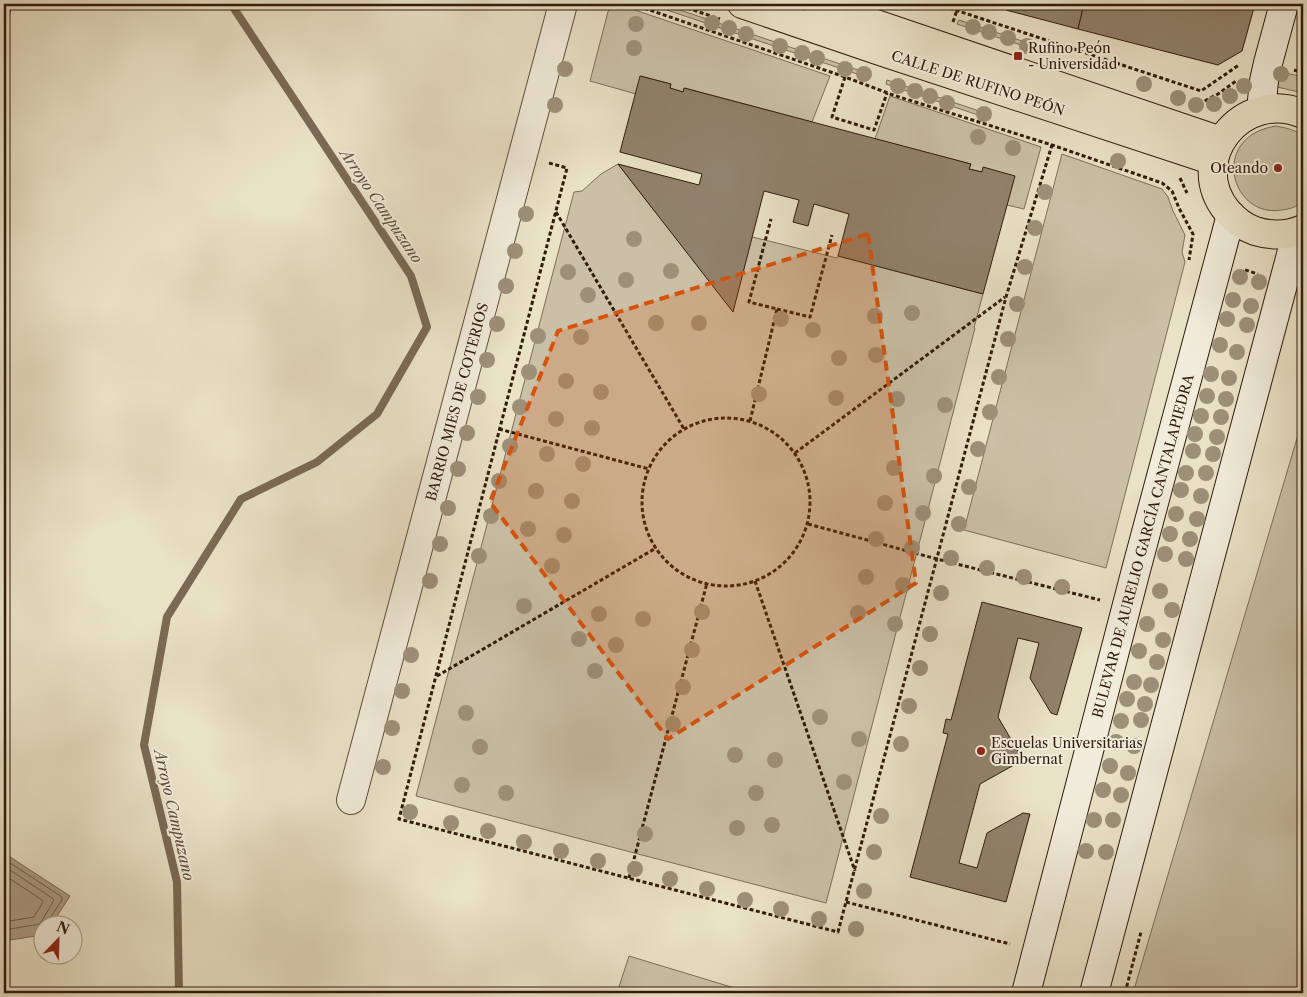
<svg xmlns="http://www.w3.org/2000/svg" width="1307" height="997" font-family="'Libre Caslon Text',serif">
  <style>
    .green { fill: #cac0a7; stroke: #7d6e59 }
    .water { fill: #ab9e87; stroke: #7a6a55 }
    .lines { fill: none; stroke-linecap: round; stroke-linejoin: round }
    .shore { stroke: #6e5c49; stroke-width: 1 }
    .stream { stroke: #7a6a55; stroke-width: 8 }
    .building { fill: #91826d; stroke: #301b0b }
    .street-casing { stroke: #5e4d3a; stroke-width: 30 }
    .secondary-casing { stroke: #301b0b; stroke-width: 30 }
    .primary-casing { stroke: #301b0b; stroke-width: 30 }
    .path { stroke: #301b0b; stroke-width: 3; stroke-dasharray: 4 2.5; stroke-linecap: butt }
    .street { stroke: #f1ecdb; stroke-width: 28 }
    .secondary { stroke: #f1ecdb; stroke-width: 28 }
    .primary { stroke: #eae2c7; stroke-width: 28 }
    .tree { fill: #9d9079 }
    .marked { fill: #d6530c; fill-opacity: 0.2; stroke: #d6530c; stroke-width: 4; stroke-dasharray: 10 6; stroke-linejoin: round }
    .poi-dot { fill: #8f2418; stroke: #f1ecdb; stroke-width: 2 }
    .labels { text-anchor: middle; stroke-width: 4; stroke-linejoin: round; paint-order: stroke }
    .poi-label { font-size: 14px; fill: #301b0b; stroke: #f1ecdb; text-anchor: start }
    .street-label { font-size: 14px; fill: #301b0b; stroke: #f1ecdb }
    .water-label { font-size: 15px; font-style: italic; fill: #614f3d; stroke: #f1ecdb }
  </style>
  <rect width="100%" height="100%" fill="#eae2c7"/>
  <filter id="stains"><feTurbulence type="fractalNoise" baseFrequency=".004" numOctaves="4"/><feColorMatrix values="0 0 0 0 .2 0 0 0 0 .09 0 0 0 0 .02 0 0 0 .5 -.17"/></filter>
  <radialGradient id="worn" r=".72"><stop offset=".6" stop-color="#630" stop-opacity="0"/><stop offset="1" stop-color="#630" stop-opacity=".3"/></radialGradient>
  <g class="green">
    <path d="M610,4H617L830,76L812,122L685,88L683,92L670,88L671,84L641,76L636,94L590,81Z"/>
    <path d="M649,4H662L867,73L866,77Z"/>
    <path d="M959,20L1031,44L1030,48L957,24Z"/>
    <path d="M1274,70L1303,77V93L1277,87Z"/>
    <path d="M887,80L991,115L990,119L886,84Z"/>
    <path d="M890,96L1041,147L1024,209L1007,205L982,172L969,169L971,164L875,139Z"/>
    <path d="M1276,126C1287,128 1295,130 1303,136V201C1297,207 1290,209 1282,210C1230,219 1209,136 1276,126Z"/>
    <path d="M1062,154L1162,189L1168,197L1173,211L1185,235L1182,252L1185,262L1106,568L964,530Z"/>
    <path d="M618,164L656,213L837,258L838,256L983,294L974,328H975L826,903L416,796L574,192L582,191L601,174Z"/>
    <path d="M1303,418V993H1133Z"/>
    <path d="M629,956L751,993H617Z"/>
  </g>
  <path class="water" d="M4,853L70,896L52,924H42V935L4,941Z"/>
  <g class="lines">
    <g class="shore">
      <path d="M4,859L62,897V900L48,921V924"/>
      <path d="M4,866L52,898L54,900L40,924L4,930"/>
      <path d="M4,875L42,900L43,902L34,917L4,922"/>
    </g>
    <path class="stream" d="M179,993L177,882L144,745L167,617L241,499L317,462L377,414L427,327L411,276L231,4"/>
  </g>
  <g class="building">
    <path d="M1002,4H1084L1078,29L1006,10Z"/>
    <path d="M1084,4H1255L1242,51L1218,65L1078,29Z"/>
    <path d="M640,76L671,84L670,88L683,92L684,88L971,164L969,169L982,172L983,167L1015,176L983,294L838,256L849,214L814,204L808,226L793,222L799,200L764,191L733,312L618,164L699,185L702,174L620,152Z"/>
    <path d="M982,602L1082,628L1057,715L1051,713L1030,678L1039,643L1018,638L998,717L1023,760L980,784L959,863L977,868L987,833L1023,813L1030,814L1006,902L910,877L948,734L943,733L946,719L951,720Z"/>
  </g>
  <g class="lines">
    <g class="street-casing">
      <path id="street" d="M351,800L563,4"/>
    </g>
    <g class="secondary-casing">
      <g id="secondary">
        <path d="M1261,110L1264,81L1268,63L1284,4"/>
        <path d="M1026,993L1136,570L1231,215"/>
        <path d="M1094,993L1297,232"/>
      </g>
    </g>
    <g class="primary-casing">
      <g id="primary">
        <path d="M742,4L883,52L1214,161"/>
        <path d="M817,4L1221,141"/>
        <path d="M1303,114C1243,88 1185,159 1227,211C1235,220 1243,227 1255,231C1271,236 1287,236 1303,229"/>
      </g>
    </g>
    <g class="path">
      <path d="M632,4L845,77L893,95L1052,145L1162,183L1172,191L1179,208L1193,234L1189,260"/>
      <path d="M675,4L720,19"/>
      <path d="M937,4L1201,91L1239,65"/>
      <path d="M953,22L959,4"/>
      <path d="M4,33L11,4"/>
      <path d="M1294,70L1303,73"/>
      <path d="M845,77L832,117L874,130L887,93"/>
      <path d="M1199,104L1218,94L1236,81"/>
      <path d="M549,163L567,168L399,819L838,932L1006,297L1052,145"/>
      <path d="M1180,178L1187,193"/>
      <path d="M556,212L684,429"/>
      <path d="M1245,270L1258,274"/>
      <path d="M777,309L810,317L832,235"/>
      <circle cx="726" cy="502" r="84"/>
      <path d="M750,421L777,309L749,302L771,219"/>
      <path d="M499,429L649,469"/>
      <path d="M795,453L1005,297"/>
      <path d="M808,524L937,559L1100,600"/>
      <path d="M755,581L855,871"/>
      <path d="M437,676L656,548"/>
      <path d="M629,878L707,583"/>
      <path d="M846,902L1010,944"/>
      <path d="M1125,993L1141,932"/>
    </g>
    <use href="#street" class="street"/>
    <use href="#secondary" class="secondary"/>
    <use href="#primary" class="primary"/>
  </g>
  <g class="tree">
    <circle cx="712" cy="23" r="8"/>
    <circle cx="636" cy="24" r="8"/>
    <circle cx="973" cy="27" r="8"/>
    <circle cx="729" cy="28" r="8"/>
    <circle cx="989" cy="32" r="8"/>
    <circle cx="746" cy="34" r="8"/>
    <circle cx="1008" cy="38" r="8"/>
    <circle cx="780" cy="46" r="8"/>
    <circle cx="1027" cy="46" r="8"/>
    <circle cx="634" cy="48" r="8"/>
    <circle cx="802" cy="53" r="8"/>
    <circle cx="817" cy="58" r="8"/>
    <circle cx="565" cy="69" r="8"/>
    <circle cx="845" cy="69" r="8"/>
    <circle cx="864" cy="74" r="8"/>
    <circle cx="1281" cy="74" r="8"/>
    <circle cx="1144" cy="84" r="8"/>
    <circle cx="898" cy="86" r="8"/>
    <circle cx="1244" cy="86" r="8"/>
    <circle cx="915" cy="91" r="8"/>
    <circle cx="930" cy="96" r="8"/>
    <circle cx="1230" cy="96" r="8"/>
    <circle cx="1178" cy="98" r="8"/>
    <circle cx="947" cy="103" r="8"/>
    <circle cx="1214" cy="104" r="8"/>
    <circle cx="555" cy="105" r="8"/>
    <circle cx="1196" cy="105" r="8"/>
    <circle cx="984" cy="114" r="8"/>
    <circle cx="978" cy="137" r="8"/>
    <circle cx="1013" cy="148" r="8"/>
    <circle cx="1118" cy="161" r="8"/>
    <circle cx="1045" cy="192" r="8"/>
    <circle cx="526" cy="214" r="8"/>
    <circle cx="1035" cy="228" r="8"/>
    <circle cx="634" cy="239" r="8"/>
    <circle cx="515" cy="251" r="8"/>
    <circle cx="1025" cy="267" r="8"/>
    <circle cx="671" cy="271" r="8"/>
    <circle cx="568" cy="272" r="8"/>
    <circle cx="1240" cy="277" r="8"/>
    <circle cx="626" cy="280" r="8"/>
    <circle cx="1259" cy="282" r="8"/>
    <circle cx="506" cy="286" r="8"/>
    <circle cx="588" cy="295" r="8"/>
    <circle cx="1233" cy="300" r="8"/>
    <circle cx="1017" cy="304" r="8"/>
    <circle cx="1251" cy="306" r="8"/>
    <circle cx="912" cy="313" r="8"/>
    <circle cx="875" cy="316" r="8"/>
    <circle cx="781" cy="319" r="8"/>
    <circle cx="1227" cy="319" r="8"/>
    <circle cx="656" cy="323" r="8"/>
    <circle cx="699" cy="323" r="8"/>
    <circle cx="497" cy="324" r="8"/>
    <circle cx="1247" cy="325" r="8"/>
    <circle cx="813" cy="330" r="8"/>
    <circle cx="538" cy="336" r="8"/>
    <circle cx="581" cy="337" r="8"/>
    <circle cx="1008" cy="339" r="8"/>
    <circle cx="1220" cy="345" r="8"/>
    <circle cx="1237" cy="352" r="8"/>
    <circle cx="876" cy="355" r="8"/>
    <circle cx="839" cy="358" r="8"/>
    <circle cx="487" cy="360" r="8"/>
    <circle cx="529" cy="372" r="8"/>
    <circle cx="1211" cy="374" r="8"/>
    <circle cx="999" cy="377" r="8"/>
    <circle cx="1229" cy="378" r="8"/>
    <circle cx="566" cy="381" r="8"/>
    <circle cx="601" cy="392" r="8"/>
    <circle cx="759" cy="394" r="8"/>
    <circle cx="1207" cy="396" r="8"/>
    <circle cx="478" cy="397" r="8"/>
    <circle cx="836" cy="398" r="8"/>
    <circle cx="897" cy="399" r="8"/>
    <circle cx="1226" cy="399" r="8"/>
    <circle cx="945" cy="405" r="8"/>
    <circle cx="520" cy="407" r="8"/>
    <circle cx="990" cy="412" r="8"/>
    <circle cx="1201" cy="416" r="8"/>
    <circle cx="1221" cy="417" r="8"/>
    <circle cx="556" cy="419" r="8"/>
    <circle cx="592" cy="428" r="8"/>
    <circle cx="467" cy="433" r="8"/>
    <circle cx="1195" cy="434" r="8"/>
    <circle cx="1217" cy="437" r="8"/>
    <circle cx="510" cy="446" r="8"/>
    <circle cx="978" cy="449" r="8"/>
    <circle cx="1193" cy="451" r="8"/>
    <circle cx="547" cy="454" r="8"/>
    <circle cx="1213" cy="454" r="8"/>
    <circle cx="583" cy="464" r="8"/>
    <circle cx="894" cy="468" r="8"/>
    <circle cx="458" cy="469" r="8"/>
    <circle cx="1186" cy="473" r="8"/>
    <circle cx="1206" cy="473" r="8"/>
    <circle cx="934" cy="476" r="8"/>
    <circle cx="499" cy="481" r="8"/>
    <circle cx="969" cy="487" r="8"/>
    <circle cx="1181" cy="490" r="8"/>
    <circle cx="536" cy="491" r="8"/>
    <circle cx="1201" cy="496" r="8"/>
    <circle cx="572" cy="501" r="8"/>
    <circle cx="885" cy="503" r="8"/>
    <circle cx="448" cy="508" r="8"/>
    <circle cx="923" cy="513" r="8"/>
    <circle cx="1176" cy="514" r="8"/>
    <circle cx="491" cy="516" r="8"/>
    <circle cx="1197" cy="519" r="8"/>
    <circle cx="959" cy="524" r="8"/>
    <circle cx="528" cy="529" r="8"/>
    <circle cx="1170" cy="534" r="8"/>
    <circle cx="564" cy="535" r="8"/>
    <circle cx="876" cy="539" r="8"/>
    <circle cx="1190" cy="539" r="8"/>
    <circle cx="440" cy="544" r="8"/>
    <circle cx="912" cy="548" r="8"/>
    <circle cx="1165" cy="554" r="8"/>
    <circle cx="479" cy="556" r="8"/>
    <circle cx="951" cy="558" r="8"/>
    <circle cx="1186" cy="559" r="8"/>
    <circle cx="552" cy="566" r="8"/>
    <circle cx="987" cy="568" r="8"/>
    <circle cx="866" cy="577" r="8"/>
    <circle cx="1024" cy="577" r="8"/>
    <circle cx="430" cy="581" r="8"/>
    <circle cx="903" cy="585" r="8"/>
    <circle cx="1062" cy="587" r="8"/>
    <circle cx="1160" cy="591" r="8"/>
    <circle cx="941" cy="593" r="8"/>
    <circle cx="524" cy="606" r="8"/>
    <circle cx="1172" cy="610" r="8"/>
    <circle cx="702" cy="612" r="8"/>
    <circle cx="858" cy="613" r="8"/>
    <circle cx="599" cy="614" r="8"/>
    <circle cx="643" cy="619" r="8"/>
    <circle cx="895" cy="624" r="8"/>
    <circle cx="1147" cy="624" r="8"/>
    <circle cx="930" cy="634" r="8"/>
    <circle cx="579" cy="639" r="8"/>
    <circle cx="1163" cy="640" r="8"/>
    <circle cx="616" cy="645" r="8"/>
    <circle cx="692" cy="650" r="8"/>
    <circle cx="1139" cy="651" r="8"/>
    <circle cx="411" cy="655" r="8"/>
    <circle cx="1157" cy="662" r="8"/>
    <circle cx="920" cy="668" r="8"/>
    <circle cx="595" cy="671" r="8"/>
    <circle cx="1134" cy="682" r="8"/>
    <circle cx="1151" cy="685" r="8"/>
    <circle cx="683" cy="687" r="8"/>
    <circle cx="402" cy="691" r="8"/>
    <circle cx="1127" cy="699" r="8"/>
    <circle cx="1145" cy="704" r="8"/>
    <circle cx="909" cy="706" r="8"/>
    <circle cx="466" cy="713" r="8"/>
    <circle cx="820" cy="717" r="8"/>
    <circle cx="1141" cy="720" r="8"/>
    <circle cx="1121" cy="721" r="8"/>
    <circle cx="673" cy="724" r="8"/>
    <circle cx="392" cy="728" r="8"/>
    <circle cx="859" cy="739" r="8"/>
    <circle cx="1116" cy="742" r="8"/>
    <circle cx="901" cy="744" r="8"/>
    <circle cx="1134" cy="746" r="8"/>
    <circle cx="480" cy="747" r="8"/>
    <circle cx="735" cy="755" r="8"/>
    <circle cx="775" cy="760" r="8"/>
    <circle cx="1110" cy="766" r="8"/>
    <circle cx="383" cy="767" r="8"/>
    <circle cx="1128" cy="773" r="8"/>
    <circle cx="844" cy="782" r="8"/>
    <circle cx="462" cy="785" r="8"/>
    <circle cx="1103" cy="790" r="8"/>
    <circle cx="506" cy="793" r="8"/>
    <circle cx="756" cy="793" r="8"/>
    <circle cx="1121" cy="795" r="8"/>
    <circle cx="410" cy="812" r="8"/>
    <circle cx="881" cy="816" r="8"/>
    <circle cx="1094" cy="820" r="8"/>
    <circle cx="1113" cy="820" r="8"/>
    <circle cx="451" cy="823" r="8"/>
    <circle cx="772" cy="825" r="8"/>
    <circle cx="737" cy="828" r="8"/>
    <circle cx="488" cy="831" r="8"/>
    <circle cx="645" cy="834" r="8"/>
    <circle cx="524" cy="842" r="8"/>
    <circle cx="561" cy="851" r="8"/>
    <circle cx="1086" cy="851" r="8"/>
    <circle cx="874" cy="852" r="8"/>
    <circle cx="1106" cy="852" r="8"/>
    <circle cx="598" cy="861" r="8"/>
    <circle cx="635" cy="869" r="8"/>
    <circle cx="670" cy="879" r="8"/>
    <circle cx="707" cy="889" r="8"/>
    <circle cx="864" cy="891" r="8"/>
    <circle cx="745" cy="900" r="8"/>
    <circle cx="781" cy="909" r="8"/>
    <circle cx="819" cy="919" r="8"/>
    <circle cx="856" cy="929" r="8"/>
  </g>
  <path class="marked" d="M868,234L916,583L668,739L490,502L558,331Z"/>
  <g class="poi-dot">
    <rect x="1013" y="51" width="10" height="10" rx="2.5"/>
    <circle cx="1278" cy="168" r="5"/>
    <circle cx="981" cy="751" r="5"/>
  </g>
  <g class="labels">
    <g class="poi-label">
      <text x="1028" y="53">Rufino Peón<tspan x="1028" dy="16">- Universidad</tspan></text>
      <text x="1268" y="173" text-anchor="end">Oteando</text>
      <text x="991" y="748">Escuelas Universitarias<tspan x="991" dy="16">Gimbernat</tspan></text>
    </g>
    <g class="street-label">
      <text transform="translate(978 83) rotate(18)" y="5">CALLE DE RUFINO PEÓN</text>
      <text transform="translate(457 402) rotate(-75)" y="5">BARRIO MIES DE COTERIOS</text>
      <text transform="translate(1143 546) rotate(-75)" y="5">BULEVAR DE AURELIO GARCÍA CANTALAPIEDRA</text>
    </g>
    <g class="water-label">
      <text transform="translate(381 206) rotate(56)" y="5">Arroyo Campuzano</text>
      <text transform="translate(174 815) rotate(77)" y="5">Arroyo Campuzano</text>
    </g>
  </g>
  <rect width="1307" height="997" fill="none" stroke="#eae2c7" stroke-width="20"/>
  <rect x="5" y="5" width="1297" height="987" fill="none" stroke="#301b0b" stroke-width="2.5"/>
  <rect x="10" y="10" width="1287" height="977" fill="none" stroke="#301b0b"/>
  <g transform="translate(58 940) rotate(23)"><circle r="24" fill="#f1ecdb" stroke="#a49888"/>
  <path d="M0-4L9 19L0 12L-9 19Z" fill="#8f2418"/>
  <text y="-8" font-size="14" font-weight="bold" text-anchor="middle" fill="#301b0b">N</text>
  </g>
  <rect width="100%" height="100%" filter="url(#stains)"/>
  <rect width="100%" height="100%" fill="url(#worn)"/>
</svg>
